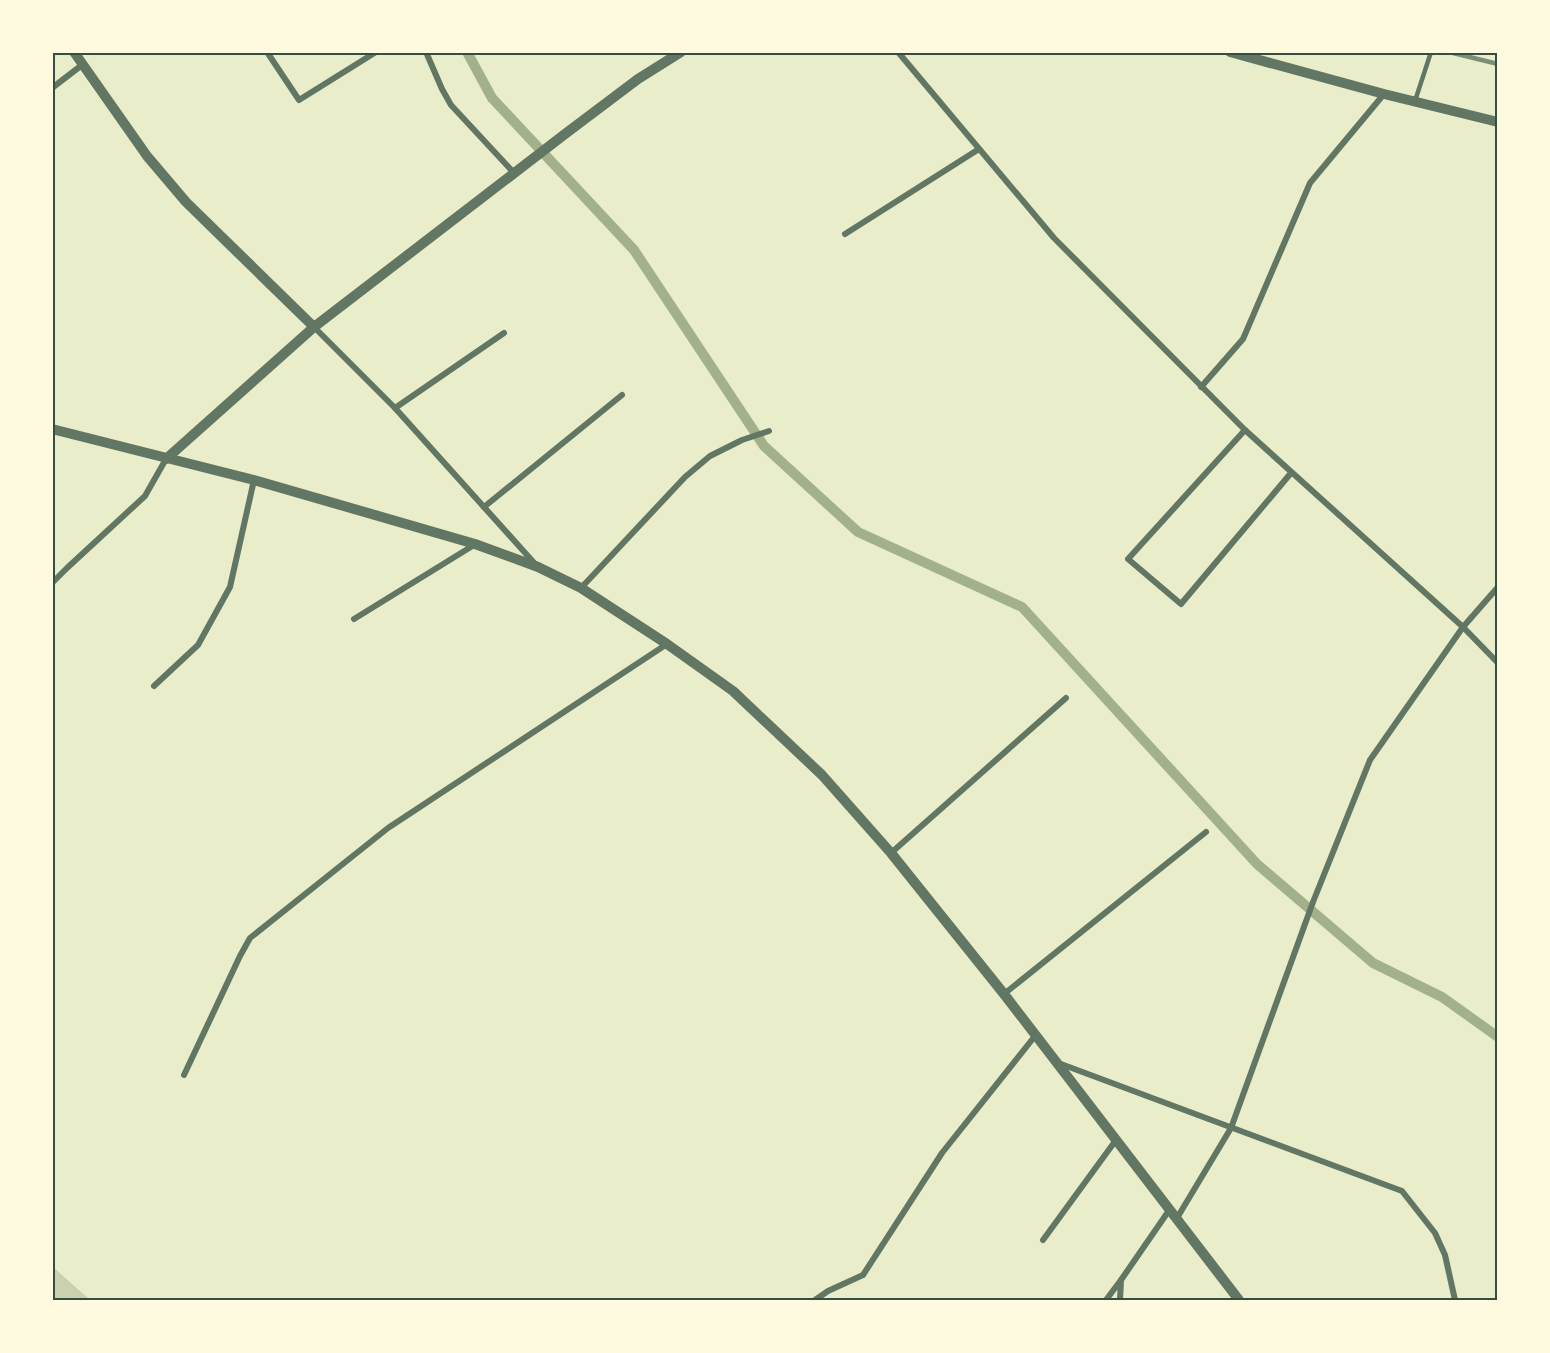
<svg xmlns="http://www.w3.org/2000/svg" width="1550" height="1353" font-family="Lato,sans-serif">
  <style>
    .green { fill: #cad2ad }
    .lines { fill: none; stroke-linecap: round; stroke-linejoin: round }
    .stream { stroke: #a3b18a; stroke-width: 10 }
    .service { stroke: #617663; stroke-width: 4.5 }
    .minor { stroke: #617663; stroke-width: 6 }
    .tertiary { stroke: #617663; stroke-width: 10 }
    .rail { stroke: #7c8e77; stroke-width: 4.5 }
    .neatline { fill: none; stroke: #344e41; stroke-width: 2 }
  </style>
  <rect width="100%" height="100%" fill="#e9edc9"/>
  <path class="green" d="M53,1267L90,1300H53Z"/>
  <g class="lines">
    <path class="stream" d="M467,52L492,98L634,250L764,446L858,532L1022,607L1257,864L1373,963L1442,997L1498,1037"/>
    <path class="service" d="M1415,101L1431,52"/>
    <g class="minor">
      <path d="M267,52L299,100L376,52"/>
      <path d="M426,52L442,89L451,105L514,173"/>
      <path d="M898,52L1054,238L1245,430L1463,627L1498,663"/>
      <path d="M52,88L82,65"/>
      <path d="M845,234L979,149"/>
      <path d="M314,327L395,408L536,565"/>
      <path d="M1201,387L1243,339L1310,183L1384,94"/>
      <path d="M395,408L504,333"/>
      <path d="M1245,430L1128,559L1181,604L1291,473"/>
      <path d="M484,507L622,395"/>
      <path d="M52,583L67,568L145,496L166,459"/>
      <path d="M581,588L685,477L710,456L742,440L769,431"/>
      <path d="M354,619L474,545"/>
      <path d="M154,686L198,645L230,587L254,480"/>
      <path d="M891,853L1066,698"/>
      <path d="M1004,994L1206,832"/>
      <path d="M1061,1064L1402,1191L1435,1233L1445,1255L1455,1300"/>
      <path d="M184,1075L240,956L250,938L388,828L667,644"/>
      <path d="M1177,1218L1231,1128L1313,902L1370,760L1463,627L1498,587"/>
      <path d="M1043,1240L1116,1140"/>
      <path d="M1121,1280L1170,1209"/>
      <path d="M815,1300L828,1291L863,1275L942,1153L1035,1036"/>
      <path d="M1106,1300L1121,1280L1120,1300"/>
    </g>
    <g class="tertiary">
      <path d="M74,52L147,156L186,202L314,327"/>
      <path d="M1230,52L1384,94L1498,122"/>
      <path d="M52,429L254,480L475,544L538,567L581,588L667,644L733,691L822,775L891,853L1004,994L1239,1300"/>
      <path d="M166,459L314,327L565,134L638,79L681,52"/>
    </g>
    <path class="rail" d="M1449,52L1498,64"/>
  </g>
  <rect width="1550" height="1353" fill="none" stroke="#fefae0" stroke-width="108"/>
  <rect x="54" y="54" width="1442" height="1245" class="neatline"/>
</svg>
